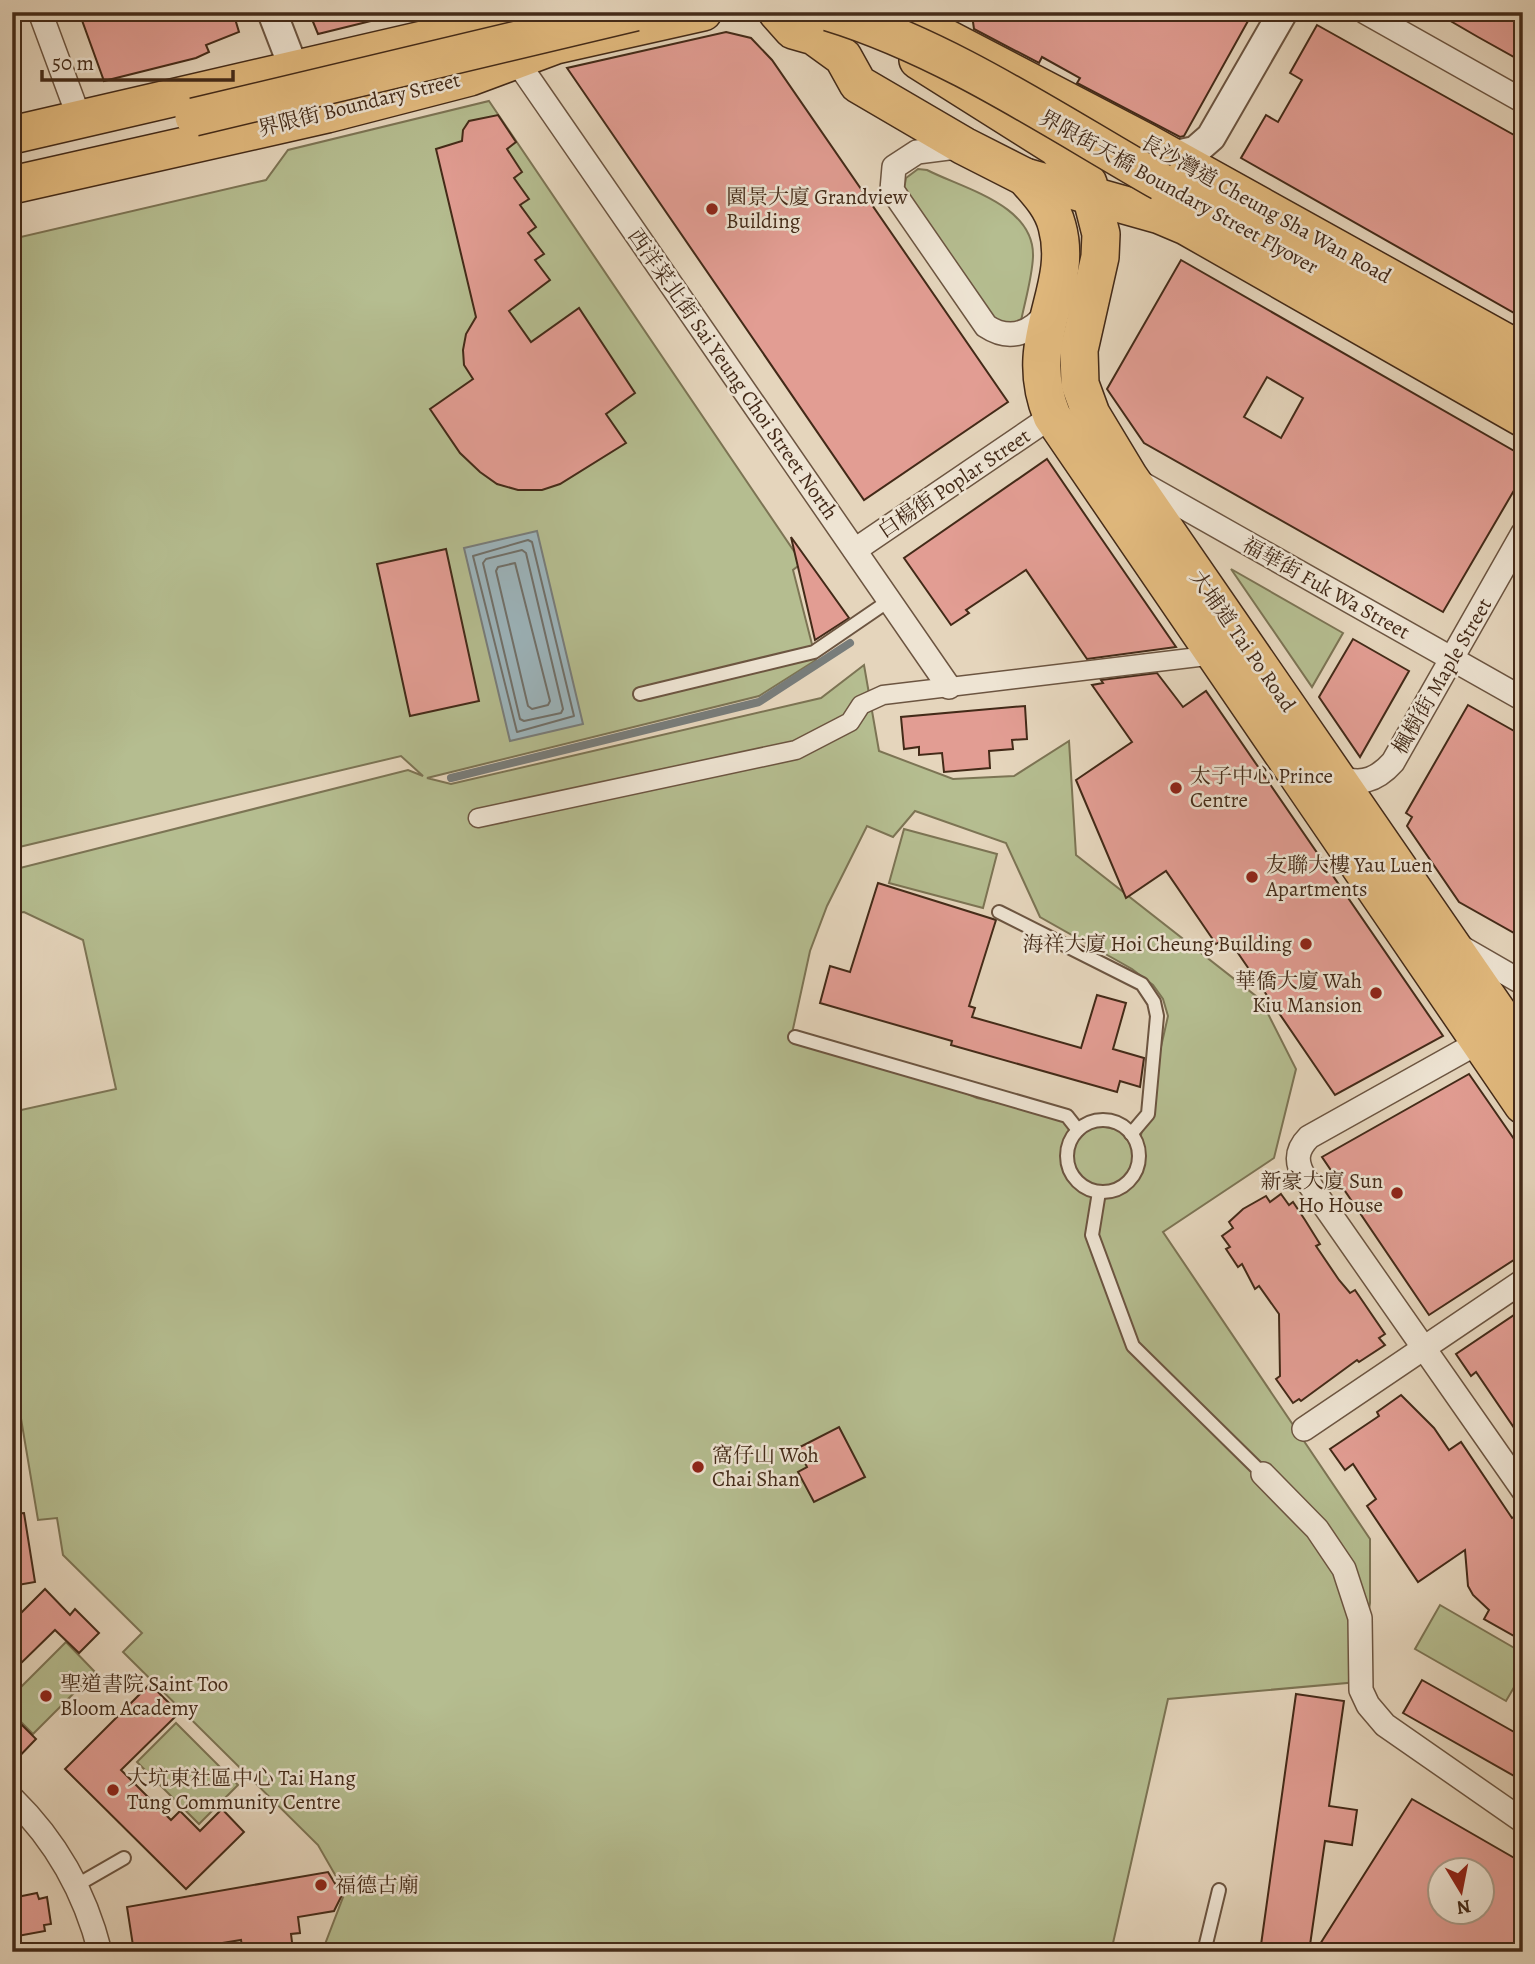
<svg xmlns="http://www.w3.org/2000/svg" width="1535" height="1964" font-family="Alegreya,'Noto Serif TC',serif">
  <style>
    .green { fill: #b5bd90; stroke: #7c7454; stroke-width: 2; fill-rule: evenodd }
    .water { fill: #9cb5bd; stroke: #787d7b; stroke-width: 2 }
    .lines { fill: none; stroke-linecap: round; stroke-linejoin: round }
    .shore { stroke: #70706a; stroke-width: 2 }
    .stream { stroke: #787d7b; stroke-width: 8 }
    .building { fill: #e29d93; stroke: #432a18; stroke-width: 2; fill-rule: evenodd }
    .service-casing { stroke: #6c5541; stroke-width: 16 }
    .pedestrian-casing { stroke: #6c5541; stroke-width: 21 }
    .minor-casing { stroke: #6c5541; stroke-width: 26 }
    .tertiary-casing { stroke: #6c5541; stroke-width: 32 }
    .primary-casing { stroke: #432a18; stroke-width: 40 }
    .service { stroke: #eee4d3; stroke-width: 12 }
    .pedestrian { stroke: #eee4d3; stroke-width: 18 }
    .minor { stroke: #eee4d3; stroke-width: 23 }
    .tertiary { stroke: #eee4d3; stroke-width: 28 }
    .primary { stroke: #e2ba7e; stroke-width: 37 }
    .primary-bridge-casing { stroke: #432a18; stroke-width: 40; stroke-linecap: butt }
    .primary-bridge { stroke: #e2ba7e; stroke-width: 37 }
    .poi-dot { fill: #8f2418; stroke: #eee4d3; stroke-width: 2.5 }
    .labels { text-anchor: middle; stroke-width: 5; stroke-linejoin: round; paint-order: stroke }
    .street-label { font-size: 21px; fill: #432a18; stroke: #eee4d3 }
    .poi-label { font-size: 21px; fill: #432a18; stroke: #eee4d3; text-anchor: start }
  </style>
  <rect width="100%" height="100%" fill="#e5d5bc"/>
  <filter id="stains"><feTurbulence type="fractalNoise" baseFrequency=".00286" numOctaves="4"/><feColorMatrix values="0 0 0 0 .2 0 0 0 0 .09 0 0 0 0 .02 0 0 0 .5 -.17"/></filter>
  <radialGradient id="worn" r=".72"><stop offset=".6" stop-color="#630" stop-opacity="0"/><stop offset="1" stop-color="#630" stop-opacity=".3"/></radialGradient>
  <g class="green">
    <path d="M489,101L802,563L793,570L816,660L759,696L427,778L451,784L821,698L864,665L879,751L953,779L1014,776L1069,741L1076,855L1261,1000L1296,1069L1274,1158L1163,1232L1370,1539V1603L1358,1682L1168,1699L1111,1952H322L345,1892L318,1845L123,1652L142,1633L63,1555L57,1518L38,1520L12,1365V1112L116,1089L83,940L24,912L12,914V870L408,770L423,776L401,756L15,848L12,835V239L266,180L288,150ZM915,811L1006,843L1040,917L1132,969L1153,985L1163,999L1168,1016L1141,1135L977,1098L929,1077L791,1038L810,951L827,906L867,826L893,837Z"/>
    <path d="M918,169L927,170C964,189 1035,205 1033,257C1032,278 1025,301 1021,321L1014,325L993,320L904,189L906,178Z"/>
    <path d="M1231,569L1343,633L1312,687Z"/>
    <path d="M904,829L997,854L983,908L889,883Z"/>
    <path d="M1440,1605L1523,1653V1672L1506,1701L1415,1649Z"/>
    <path d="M66,1642L95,1672L33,1734L12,1713V1696Z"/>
    <path d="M176,1723L238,1785L199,1824L137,1762Z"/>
  </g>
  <path class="water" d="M537,531L583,724L510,741L464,548Z"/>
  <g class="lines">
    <g class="shore">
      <path d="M528,540L532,542L574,716L517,732L473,556Z"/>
      <path d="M522,550L526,553L563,709L561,713L524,721L520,719L483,563L486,559Z"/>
      <path d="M515,563L550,701L548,705L532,709L528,706L496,571L498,567Z"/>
    </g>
    <path class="stream" d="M451,778L759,702L850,643"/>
  </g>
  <g class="building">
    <path d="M79,12H233L239,32L206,45L209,52L196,58L104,81Z"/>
    <path d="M309,12H374L375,20L318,34Z"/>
    <path d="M979,12H1253L1184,136L1180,137L1077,83L1080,78L1042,57L1039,63L974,29L973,22Z"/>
    <path d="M1435,12H1523V62L1478,37Z"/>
    <path d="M1317,25L1523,140V318L1241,158L1266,115L1278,122L1302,80L1290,73Z"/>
    <path d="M726,32L751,38L772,60L1008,402L864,500L567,68Z"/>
    <path d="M498,115L516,142L507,149L522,172L514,178L529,199L520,205L536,227L528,233L544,254L535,260L550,280L509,311L531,342L579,308L635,393L606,414L626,443L560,484L542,490H518L497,484L480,472L460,453L430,409L473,379L464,365L463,350L466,334L476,317L436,149L462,141L463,130L469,121Z"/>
    <path d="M1181,260L1523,456V475L1443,612L1144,443L1107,389ZM1267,377L1303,398L1281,438L1244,417Z"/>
    <path d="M1047,459L1092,525L1176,647L1087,659L1026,570L966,610L969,613L951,625L904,558Z"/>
    <path d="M791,537L849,618L815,640Z"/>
    <path d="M446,549L479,701L410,716L377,564Z"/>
    <path d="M1353,639L1409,671L1360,757L1319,697Z"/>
    <path d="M1157,673L1183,707L1206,691L1443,1036L1335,1095L1227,937L1216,944L1166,871L1126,898L1076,780L1132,742L1092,685L1103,683L1101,680Z"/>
    <path d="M1468,705L1523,736V938L1459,902L1407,826L1412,817L1406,813Z"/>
    <path d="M1025,706L1027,739L1012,740L1013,749L989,751L990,768L944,772L942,753L919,755V747L904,749L901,717Z"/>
    <path d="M878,883L996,920L969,1006L975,1008L972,1017L1081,1048L1097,995L1126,1003L1113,1049L1144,1058L1140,1087L1120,1081L1117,1092L951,1045L952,1041L820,1003L830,966L850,972Z"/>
    <path d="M1469,1074L1523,1152V1254L1429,1315L1322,1157Z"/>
    <path d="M1281,1194L1289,1205L1293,1202L1305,1220L1320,1244L1316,1246L1339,1280L1350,1293L1355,1290L1385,1334L1379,1338L1385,1345L1359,1362L1357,1360L1301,1401L1299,1399L1293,1403L1276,1379L1280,1376L1279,1314L1259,1286L1255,1289L1242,1264L1238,1267L1226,1249L1230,1247L1222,1236L1233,1228L1229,1222L1243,1209L1266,1196L1270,1202Z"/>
    <path d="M1523,1309V1441L1476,1372L1471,1376L1456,1354Z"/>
    <path d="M1401,1395L1434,1428L1449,1450L1461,1442L1512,1518L1523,1511V1641L1484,1619L1489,1610L1473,1595L1468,1586L1465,1550L1418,1582L1367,1506L1376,1499L1353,1464L1345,1470L1330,1449L1379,1416L1377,1412Z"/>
    <path d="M839,1427L865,1477L814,1502L798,1472L807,1467L798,1448Z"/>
    <path d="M24,1513L35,1582L12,1586V1514Z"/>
    <path d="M45,1589L70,1615L75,1609L99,1633L79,1653L55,1630L12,1672V1622Z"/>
    <path d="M1422,1680L1523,1737V1781L1403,1713Z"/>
    <path d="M150,1684L179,1713L121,1770L171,1820L180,1811L200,1831L222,1809L244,1832L186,1889L65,1769Z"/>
    <path d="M1296,1694L1344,1701L1329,1806L1357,1810L1352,1845L1325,1841L1309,1952H1260Z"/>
    <path d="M12,1715L36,1739L12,1764Z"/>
    <path d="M1412,1799L1523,1863V1943L1518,1952H1315ZM1440,1870H1482V1912H1440Z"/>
    <path d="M328,1872L342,1895L334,1911L298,1917L300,1933L291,1934L293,1950L243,1952L241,1940L168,1952H134L127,1907Z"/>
    <path d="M37,1893L39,1899L47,1897L51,1924L44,1925L45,1931L12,1937V1898Z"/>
  </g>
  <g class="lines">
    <g class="service-casing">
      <g id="service">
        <path d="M640,694L814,652L890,600"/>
        <path d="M999,912L1142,984L1154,1002L1157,1016L1148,1114L1131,1134"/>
        <path d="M795,1037L1067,1116L1078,1130"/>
        <circle cx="1103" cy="1156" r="36"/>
        <path d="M1099,1192L1092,1235L1133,1346L1263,1474"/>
        <path d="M77,1885L124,1858"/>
        <path d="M1204,1952L1219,1890"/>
      </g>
    </g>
    <g class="pedestrian-casing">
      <path id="pedestrian" d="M478,818L796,750L850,722L861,705L883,695L1215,655"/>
    </g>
    <g class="minor-casing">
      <g id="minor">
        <path d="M40,12L80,120"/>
        <path d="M1365,12L1523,101"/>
        <path d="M516,60L949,687"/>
        <path d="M964,146L917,152L894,167L892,190L986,326C1010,342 1032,333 1048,311"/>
        <path d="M1141,483L1523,699"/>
        <path d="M855,550L1052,416"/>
        <path d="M1336,774C1357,788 1377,780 1393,762L1523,533"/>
        <path d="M1457,945L1523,983"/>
        <path d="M1479,1042L1309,1137C1296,1150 1295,1162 1305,1178L1523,1490"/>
        <path d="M1304,1429L1523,1281"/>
        <path d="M1263,1474L1317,1529L1344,1569L1360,1618L1361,1690L1368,1705L1385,1725L1523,1821"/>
        <path d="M12,1798C56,1841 85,1892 100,1952"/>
      </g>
    </g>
    <g class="tertiary-casing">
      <g id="tertiary">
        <path d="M272,12L301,87"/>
        <path d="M1171,156L1195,151L1211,137L1283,12"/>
      </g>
    </g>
    <g class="primary-casing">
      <g id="primary">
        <path d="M777,12L793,30L814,36L843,57L858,84L964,146L1025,177L1160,215L1186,226L1523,418"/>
        <path d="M896,12L1147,143L1523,352"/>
        <path d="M918,60L1056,147L1088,183L1101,234L1100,257L1079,350L1080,384L1091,414L1129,477L1523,1049"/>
        <path d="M12,135L544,12"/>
        <path d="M1025,177C1038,192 1052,206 1057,226C1075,290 1020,339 1052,416L1523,1105"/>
        <path d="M1161,182L1523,385"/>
        <path d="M12,185L327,114L470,77L556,45L703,12"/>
      </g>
    </g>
    <use href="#service" class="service"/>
    <use href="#pedestrian" class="pedestrian"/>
    <use href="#minor" class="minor"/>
    <use href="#tertiary" class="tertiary"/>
    <use href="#primary" class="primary"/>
    <g class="primary-bridge-casing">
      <g id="primary-bridge">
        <path d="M829,12C947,48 1054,121 1161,182"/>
        <path d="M194,117L635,12"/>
      </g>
    </g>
    <use href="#primary-bridge" class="primary-bridge"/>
  </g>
  <g class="poi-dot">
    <circle cx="712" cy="209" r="7"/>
    <circle cx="1176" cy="788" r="7"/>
    <circle cx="1252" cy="877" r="7"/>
    <circle cx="1306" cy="944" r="7"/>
    <circle cx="1376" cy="993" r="7"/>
    <circle cx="1397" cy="1193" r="7"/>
    <circle cx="698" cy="1467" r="7"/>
    <circle cx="46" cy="1696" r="7"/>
    <circle cx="113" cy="1790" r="7"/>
    <circle cx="321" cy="1885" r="7"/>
  </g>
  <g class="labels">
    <g class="street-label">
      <text transform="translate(359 104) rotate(-14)" y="7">界限街 Boundary Street</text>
      <text transform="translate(1179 192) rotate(29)" y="7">界限街天橋 Boundary Street Flyover</text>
      <text transform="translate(1266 209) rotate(29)" y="7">長沙灣道 Cheung Sha Wan Road</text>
      <text transform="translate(733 374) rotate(55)" y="7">西洋菜北街 Sai Yeung Choi Street North</text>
      <text transform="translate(954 483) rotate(-34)" y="7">白楊街 Poplar Street</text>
      <text transform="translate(1326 588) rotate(29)" y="7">福華街 Fuk Wa Street</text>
      <text transform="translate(1243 641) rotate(55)" y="7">大埔道 Tai Po Road</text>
      <text transform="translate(1442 676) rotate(-60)" y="7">楓樹街 Maple Street</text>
    </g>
    <g class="poi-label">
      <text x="726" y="204">園景大廈 Grandview<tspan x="726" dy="24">Building</tspan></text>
      <text x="1190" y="783">太子中心 Prince<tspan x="1190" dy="24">Centre</tspan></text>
      <text x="1266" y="872">友聯大樓 Yau Luen<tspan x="1266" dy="24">Apartments</tspan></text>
      <text x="1292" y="951" text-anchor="end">海祥大廈 Hoi Cheung Building</text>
      <text x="1362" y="988" text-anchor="end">華僑大廈 Wah<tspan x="1362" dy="24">Kiu Mansion</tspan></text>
      <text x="1383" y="1188" text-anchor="end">新豪大廈 Sun<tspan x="1383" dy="24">Ho House</tspan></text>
      <text x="712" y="1462">窩仔山 Woh<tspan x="712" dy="24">Chai Shan</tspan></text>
      <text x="60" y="1691">聖道書院 Saint Too<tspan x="60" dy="24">Bloom Academy</tspan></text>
      <text x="127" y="1785">大坑東社區中心 Tai Hang<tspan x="127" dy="24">Tung Community Centre</tspan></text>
      <text x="335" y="1892">福德古廟</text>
    </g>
  </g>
  <rect width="1535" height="1964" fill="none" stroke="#e5d5bc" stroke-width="42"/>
  <rect x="14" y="14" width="1507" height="1936" fill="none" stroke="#432a18" stroke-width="3.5"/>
  <rect x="21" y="21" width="1493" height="1922" fill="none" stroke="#432a18" stroke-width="2"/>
  <g transform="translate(1461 1891) rotate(170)"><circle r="33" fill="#eee4d3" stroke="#aa9a88" stroke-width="2"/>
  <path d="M0-5L12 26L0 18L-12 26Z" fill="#8f2418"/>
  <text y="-10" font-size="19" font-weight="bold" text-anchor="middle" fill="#432a18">N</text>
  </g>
  <path d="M42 70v10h191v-10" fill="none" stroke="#432a18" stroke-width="3.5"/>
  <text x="52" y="70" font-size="21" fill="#432a18" stroke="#eee4d3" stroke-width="5" paint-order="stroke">50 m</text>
  <rect width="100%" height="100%" filter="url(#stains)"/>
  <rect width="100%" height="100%" fill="url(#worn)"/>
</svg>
